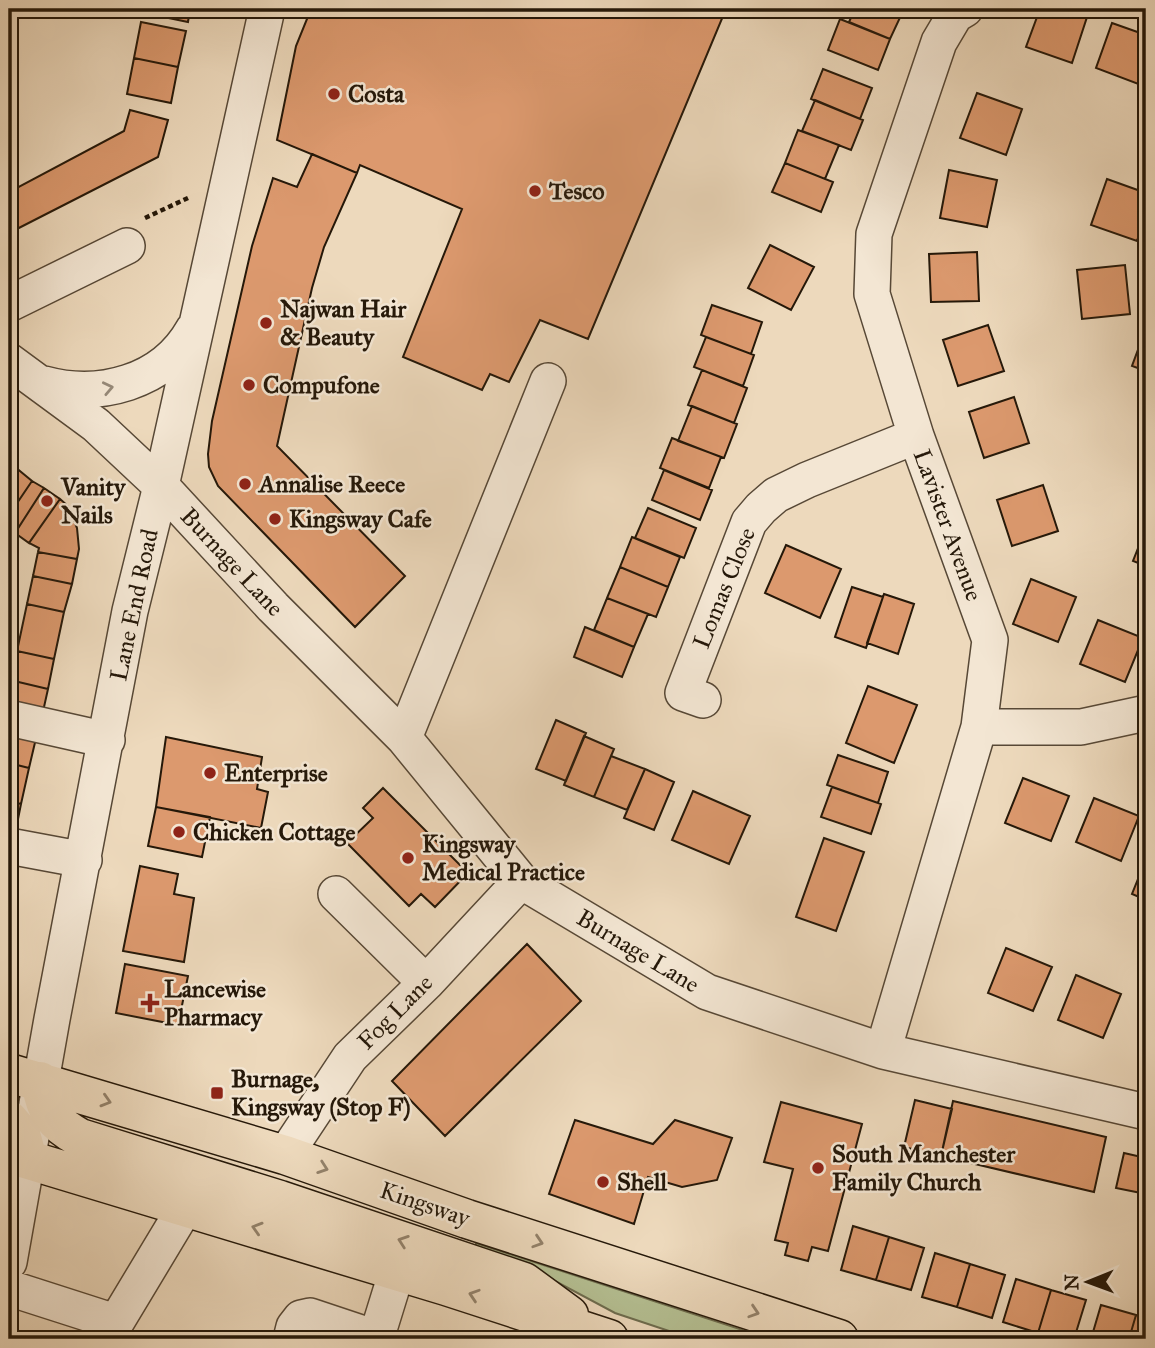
<svg xmlns="http://www.w3.org/2000/svg" width="1155" height="1348" viewBox="0 0 1155 1348" font-family="'IM FELL Great Primer',serif">
	<style>
		.green { fill: #b5c093; stroke: #6d6c4e; stroke-width: 2 }
		.building { fill: #dc996e; stroke: #251809; stroke-width: 2 }
		.lines { fill: none; stroke-linecap: round; stroke-linejoin: round }
		.minor-casing { stroke: #574836; stroke-width: 38 }
		.highway-casing { stroke: #251809; stroke-width: 41 }
		.path { stroke: #251809; stroke-width: 4.5; stroke-dasharray: 5 3.5; stroke-linecap: butt }
		.minor { stroke: #f3e6d3; stroke-width: 35 }
		.highway { stroke: #edd9bc; stroke-width: 38 }
		.oneway { stroke: #968978 }
		.oneway2 { stroke: #93826b }
		.poi-dot { fill: #8f2418; stroke: #f3e6d3; stroke-width: 2.5 }
		.labels { text-anchor: middle; stroke-width: 5; stroke-linejoin: round; paint-order: stroke }
		.poi-label { font-size: 24px; font-weight: bold; fill: #251809; stroke: #f3e6d3; text-anchor: start }
		.street-label { font-size: 24px; fill: #251809; stroke: #f3e6d3 }
	</style>
	<rect width="100%" height="100%" fill="#edd9bc"/>
	<filter id="stains"><feTurbulence type="fractalNoise" baseFrequency=".00286" numOctaves="4"/><feColorMatrix values="0 0 0 0 .2 0 0 0 0 .09 0 0 0 0 .02 0 0 0 .5 -.17"/></filter>
	<radialGradient id="worn" r=".72"><stop offset=".6" stop-color="#630" stop-opacity="0"/><stop offset="1" stop-color="#630" stop-opacity=".3"/></radialGradient>
	<path class="green" d="M476 1243 770 1339H693L615 1313 527 1266 475 1250Z"/>
	<path class="building" d="M144 9H190L188 22 144 13Z
		M311 9H726L588 339 540 320 509 382 490 374 482 390 403 357 462 209 360 165 357 173 277 140 296 46Z
		M855 9H904L890 39 849 22Z
		M1040 9H1065L1087 17 1072 63 1026 47Z
		M840 19 890 39 878 70 828 50Z
		M141 22 186 31 178 67 134 58Z
		M1112 23 1146 35V70L1141 85 1096 68Z
		M134 58 178 67 171 103 127 94Z
		M823 69 872 88 860 119 811 99Z
		M977 93 1022 109 1006 155 960 138Z
		M815 100 863 120 851 150 802 131Z
		M130 110 168 120 158 157 9 233V192L124 131Z
		M798 130 839 145 825 179 785 163Z
		M312 154 357 173 324 247 312 288 277 446 405 576 355 627 218 486 209 467 208 454 212 421 252 246 273 178 297 187Z
		M785 163 833 182 821 212 772 192Z
		M949 170 997 180 987 227 940 218Z
		M1107 179 1146 193V213L1137 241 1091 225Z
		M770 245 814 267 791 310 748 288Z
		M977 252 979 301 931 302 929 254Z
		M1125 265 1130 314 1082 319 1077 270Z
		M712 305 762 322 751 354 701 335Z
		M988 325 1004 371 958 386 943 340Z
		M1146 328V371L1132 366Z
		M706 337 754 355 743 386 694 367Z
		M702 370 747 388 734 423 688 405Z
		M1014 397 1029 443 984 458 969 412Z
		M692 406 737 424 724 458 678 441Z
		M672 438 721 457 709 488 660 468Z
		M9 462 32 481 9 515Z
		M664 470 712 490 700 520 652 500Z
		M32 481 44 488 15 533 9 529V515Z
		M1043 485 1058 531 1012 546 997 500Z
		M44 488 60 499 29 543 15 533Z
		M60 499 68 506 77 528 79 549 77 559 38 552 39 548 29 543Z
		M648 508 696 528 684 558 635 538Z
		M1146 528V566L1133 561Z
		M632 537 680 557 668 587 620 567Z
		M786 545 841 569 820 618 765 593Z
		M38 552 77 559 72 584 33 576Z
		M620 567 668 587 656 617 607 598Z
		M33 576 72 584 64 612 27 604Z
		M1031 579 1076 597 1058 642 1013 624Z
		M852 587 883 597 866 648 835 637Z
		M884 594 914 604 898 654 867 643Z
		M607 598 648 614 634 647 594 630Z
		M27 604 64 612 54 659 17 651Z
		M1098 620 1143 638 1125 682 1080 664Z
		M585 627 634 647 622 677 574 657Z
		M17 651 54 659 48 689 10 680Z
		M10 680 48 689 42 716 9 709Z
		M868 686 917 705 894 763 846 743Z
		M556 720 586 733 566 781 536 769Z
		M9 728 37 734 29 768 9 763Z
		M584 736 614 749 594 797 564 785Z
		M166 737 262 757 257 789 268 792 261 828 156 807Z
		M838 755 888 772 878 803 827 785Z
		M611 756 645 769 627 810 594 797Z
		M9 763 29 768 21 804 9 801Z
		M645 769 674 782 654 830 624 818Z
		M1023 778 1069 796 1051 841 1005 823Z
		M832 787 881 804 871 834 821 817Z
		M383 788 468 873 435 907 421 894 409 906 347 843 373 818 363 808Z
		M693 791 750 816 729 864 672 840Z
		M1094 798 1139 816 1121 861 1076 842Z
		M9 801 21 804 14 839 9 838Z
		M156 807 210 817 202 857 148 846Z
		M824 838 864 852 836 931 796 917Z
		M1146 859V900L1132 894Z
		M140 866 178 874 174 894 194 898 184 962 123 951Z
		M527 944 581 1001 445 1136 392 1081Z
		M1006 948 1052 967 1033 1011 988 993Z
		M125 964 188 976 178 1025 116 1013Z
		M1076 975 1121 994 1103 1038 1058 1020Z
		M915 1100 952 1109 941 1156 904 1147Z
		M953 1101 1106 1137 1094 1192 941 1156Z
		M781 1102 862 1124 828 1251 812 1247 808 1261 785 1255 788 1243 775 1240 793 1169 764 1162Z
		M575 1120 653 1144 675 1120 732 1138 717 1180 682 1187 648 1177 634 1224 549 1194Z
		M1124 1153 1146 1158V1194L1116 1188Z
		M853 1226 889 1237 876 1280 841 1270Z
		M889 1237 924 1248 911 1290 876 1280Z
		M935 1253 970 1264 957 1307 922 1297Z
		M970 1264 1005 1275 992 1318 957 1307Z
		M1016 1279 1051 1290 1038 1333 1003 1322Z
		M1051 1290 1086 1300 1074 1339H1060L1038 1333Z
		M1101 1305 1136 1315 1129 1339H1091Z
		M1136 1315 1146 1318V1339H1129Z"/>
	<g class="lines">
		<defs>
			<path id="minor" d="M9 304 127 246
				M9 361 96 425 161 486 273 607 404 738 521 881 707 992 883 1051 1146 1112
				M44 384C99 399 163 383 193 330
				M703 700 683 693 749 522 761 508 776 495 807 480 916 436
				M9 718 107 740
				M979 727H1081L1146 713
				M404 738 548 381
				M9 846 84 860
				M336 894 426 983
				M883 1051 979 727 990 640 916 436 872 294 874 234 939 42 955 15 965 9
				M285 1155 350 1057 426 983 521 881
				M9 1262 52 1019 130 611 161 486 267 9
				M9 1288 115 1322
				M106 1339 186 1206 193 1180
				M291 1339 294 1327 301 1318 310 1316 376 1338
				M376 1339 397 1271"/>
			<path id="highway" d="M9 1073 285 1155 467 1219 839 1339
				M40 1081C45 1112 53 1123 80 1138L280 1200 524 1282 569 1315
				M9 1120 21 1134 28 1159
				M9 1154 446 1286 609 1339"/>
		</defs>
		<use href="#minor" class="minor-casing"/>
		<use href="#highway" class="highway-casing"/>
		<path class="path" d="M145 218 188 198"/>
		<use href="#minor" class="minor"/>
		<use href="#highway" class="highway"/>
	</g>
	<defs><path id="oneway-chevron" d="M-2-3.5L2.5 0L-2 3.5" fill="none" stroke-width="1.6" stroke-linecap="round" stroke-linejoin="round" transform="scale(1.75)"/></defs>
	<use class="oneway" href="#oneway-chevron" transform="translate(108 388) rotate(-12)"/>
	<g class="oneway2">
		<use href="#oneway-chevron" transform="translate(106 1101) rotate(17)"/>
		<use href="#oneway-chevron" transform="translate(323 1168) rotate(19)"/>
		<use href="#oneway-chevron" transform="translate(257 1228) rotate(-163)"/>
		<use href="#oneway-chevron" transform="translate(403 1241) rotate(-161)"/>
		<use href="#oneway-chevron" transform="translate(538 1242) rotate(18)"/>
		<use href="#oneway-chevron" transform="translate(474 1295) rotate(-162)"/>
		<use href="#oneway-chevron" transform="translate(754 1312) rotate(18)"/>
	</g>
	<g class="poi-dot">
		<circle cx="334" cy="94" r="7"/>
		<circle cx="535" cy="191" r="7"/>
		<circle cx="266" cy="323" r="7"/>
		<circle cx="249" cy="385" r="7"/>
		<circle cx="245" cy="484" r="7"/>
		<circle cx="47" cy="501" r="7"/>
		<circle cx="275" cy="519" r="7"/>
		<circle cx="210" cy="773" r="7"/>
		<circle cx="179" cy="832" r="7"/>
		<circle cx="408" cy="858" r="7"/>
		<path d="M146.5 992.5h7v7h7v7h-7v7h-7v-7h-7v-7h7z"/>
		<rect x="210" y="1086" width="14" height="14" rx="3.5"/>
		<circle cx="818" cy="1168" r="7"/>
		<circle cx="603" cy="1182" r="7"/>
	</g>
	<g class="labels">
		<g class="poi-label">
			<text x="348" y="102">Costa</text>
			<text x="549" y="199">Tesco</text>
			<text x="280" y="317">Najwan Hair<tspan x="280" dy="28">&amp; Beauty</tspan></text>
			<text x="263" y="393">Compufone</text>
			<text x="259" y="492">Annalise Reece</text>
			<text x="61" y="495">Vanity<tspan x="61" dy="28">Nails</tspan></text>
			<text x="289" y="527">Kingsway Cafe</text>
			<text x="224" y="781">Enterprise</text>
			<text x="193" y="840">Chicken Cottage</text>
			<text x="422" y="852">Kingsway<tspan x="422" dy="28">Medical Practice</tspan></text>
			<text x="164" y="997">Lancewise<tspan x="164" dy="28">Pharmacy</tspan></text>
			<text x="231" y="1087">Burnage,<tspan x="231" dy="28">Kingsway (Stop F)</tspan></text>
			<text x="832" y="1162">South Manchester<tspan x="832" dy="28">Family Church</tspan></text>
			<text x="617" y="1190">Shell</text>
		</g>
		<g class="street-label">
			<text transform="translate(948 525) rotate(70)" y="8">Lavister Avenue</text>
			<text transform="translate(232 562) rotate(47)" y="8">Burnage Lane</text>
			<text transform="translate(724 588) rotate(-68)" y="8">Lomas Close</text>
			<text transform="translate(134 605) rotate(-78)" y="8">Lane End Road</text>
			<text transform="translate(638 951) rotate(31)" y="8">Burnage Lane</text>
			<text transform="translate(395 1012) rotate(-45)" y="8">Fog Lane</text>
			<text transform="translate(425 1204) rotate(19)" y="8">Kingsway</text>
		</g>
	</g>
	<rect width="1155" height="1348" fill="none" stroke="#edd9bc" stroke-width="35"/>
	<rect x="10" y="10" width="1134" height="1327" fill="none" stroke="#251809" stroke-width="3.5"/>
	<rect x="18" y="18" width="1120" height="1313" fill="none" stroke="#251809" stroke-width="2"/>
	<g transform="translate(1088 1282) rotate(269)" stroke="#f3e6d3" stroke-width="5" paint-order="stroke">
	<path d="M0-5L12 26L0 18L-12 26Z" fill="#251809"/>
	<text y="-10" font-size="19" font-weight="bold" text-anchor="middle" fill="#251809">N</text>
	</g>
	<rect width="100%" height="100%" filter="url(#stains)"/>
	<rect width="100%" height="100%" fill="url(#worn)"/>
</svg>
